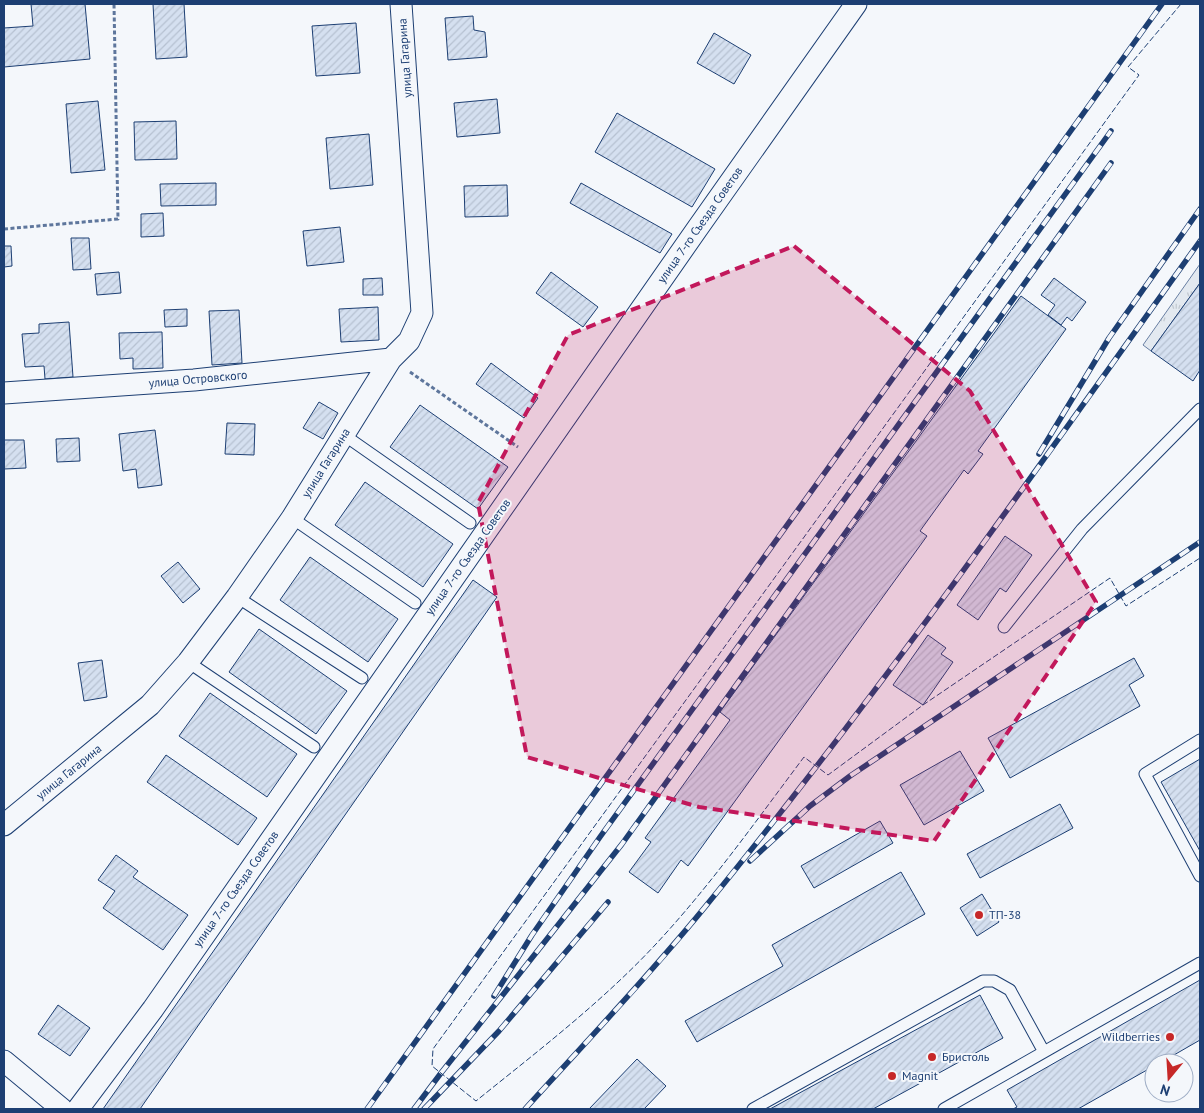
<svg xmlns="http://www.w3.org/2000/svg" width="1204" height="1113" viewBox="0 0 1204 1113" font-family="'PT Sans',sans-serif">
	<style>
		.grass { fill: url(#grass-tufts); stroke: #687fa3 }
		.building { fill: url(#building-hatch); stroke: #1d3f73 }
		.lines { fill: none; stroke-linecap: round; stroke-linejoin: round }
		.lane-casing { stroke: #1d3f73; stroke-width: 13 }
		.street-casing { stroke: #1d3f73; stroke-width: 23 }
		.path { stroke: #5e769c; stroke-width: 3; stroke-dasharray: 4 2.5; stroke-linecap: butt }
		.lane { stroke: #f4f7fb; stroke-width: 11 }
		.street { stroke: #f4f7fb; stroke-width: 21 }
		.rail-casing { stroke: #1d3f73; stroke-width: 5.5 }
		.rail { stroke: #f4f7fb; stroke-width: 4; stroke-dasharray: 11; stroke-linecap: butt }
		.fence { stroke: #1d3f73; stroke-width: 1; stroke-dasharray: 6 2.5; stroke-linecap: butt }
		.marked { fill: #c2185b; fill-opacity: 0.2; stroke: #c2185b; stroke-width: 4; stroke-dasharray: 10 6; stroke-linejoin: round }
		.poi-dot { fill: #c62828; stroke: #f4f7fb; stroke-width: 2 }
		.labels { text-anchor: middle; stroke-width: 4; stroke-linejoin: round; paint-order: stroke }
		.street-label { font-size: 12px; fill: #1d3f73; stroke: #f4f7fb }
		.poi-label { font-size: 12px; fill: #1d3f73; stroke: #f4f7fb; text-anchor: start }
	</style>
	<defs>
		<pattern id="grass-tufts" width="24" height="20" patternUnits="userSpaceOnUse" patternTransform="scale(1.25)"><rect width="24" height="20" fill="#e3e9f0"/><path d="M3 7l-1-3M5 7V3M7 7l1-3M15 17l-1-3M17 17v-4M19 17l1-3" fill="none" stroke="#c2c9d1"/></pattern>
		<pattern id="building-hatch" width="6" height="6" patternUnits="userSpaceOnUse" patternTransform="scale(1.25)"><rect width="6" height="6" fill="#d5e0f0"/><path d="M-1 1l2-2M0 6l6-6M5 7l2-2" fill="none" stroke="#b6c1d1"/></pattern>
	</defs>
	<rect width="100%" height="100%" fill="#f4f7fb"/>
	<path class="grass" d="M1200 264V283L1151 351 1143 345Z"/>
	<path class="building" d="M31 4H85L90 59 4 67V28L33 26Z
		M153 4H184L187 57 156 59Z
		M473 16 474 30 485 32 487 57 448 60 445 18Z
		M356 23 360 73 316 76 312 26Z
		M714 33 751 55 734 84 697 63Z
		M497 99 500 133 457 137 454 103Z
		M98 101 105 170 71 173 66 104Z
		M617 113 715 169 692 207 595 152Z
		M176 121 177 159 135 160 134 122Z
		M369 134 373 185 330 189 326 138Z
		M216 183V205L161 206 160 184Z
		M581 183 672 234 660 253 570 203Z
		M507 185 508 216 465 217 464 186Z
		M163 213 164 236 141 237V214Z
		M340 227 344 262 307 266 303 231Z
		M71 238H89L91 269 73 270Z
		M4 246H11L12 266 4 267Z
		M119 272 121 293 97 295 95 274Z
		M551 272 598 307 583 327 536 293Z
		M382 278 383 295H363V279Z
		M1054 278 1086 302 1072 321 1067 317 1061 325 1048 315 1055 305 1041 295Z
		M1200 283V370L1193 381 1151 351Z
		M1021 296 1066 329 978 451 983 454 968 474 964 470 920 531 927 536 688 866 681 860 658 893 629 872 651 842 645 838 730 720 720 712Z
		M378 307 379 340 341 342 339 309Z
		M187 309V326L165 327 164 310Z
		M239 310 242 363 212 365 209 311Z
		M69 322 73 377 45 379 44 366 25 367 22 334 39 333V324Z
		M162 332 163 368 133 369V358L120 359 119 333Z
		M491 363 538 398 524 418 476 384Z
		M319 402 338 413 323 439 303 428Z
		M420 405 508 467 478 509 390 447Z
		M227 423 255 424 254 455 225 454Z
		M155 430 162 485 138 488 136 469 123 471 119 434Z
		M79 438 80 461 57 462 56 439Z
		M4 440H24L26 468 4 469Z
		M365 482 453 544 423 587 335 525Z
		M1005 536 1032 555 1006 592 1000 588 978 620 957 605Z
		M310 557 398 619 368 662 280 600Z
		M178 562 200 589 183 603 161 576Z
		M473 580 497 597 140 1109H103Z
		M259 629 347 691 316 734 229 672Z
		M928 635 946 648 941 654 953 662 923 705 893 685Z
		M1134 658 1144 676 1129 685 1140 706 1010 778 988 738Z
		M102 660 107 697 84 701 78 663Z
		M210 693 297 754 267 797 179 736Z
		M960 751 984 791 924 825 900 785Z
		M166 755 257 818 238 845 147 782Z
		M1200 759V851L1161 782Z
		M1060 804 1073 828 980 878 967 854Z
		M880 821 893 843 814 888 801 866Z
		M116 855 138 871 133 877 188 915 163 950 103 908 115 891 98 880Z
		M901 872 925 914 697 1042 685 1021 783 966 772 945Z
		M982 894 999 922 977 936 960 908Z
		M1200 980V1040L1160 1063H1154V1066L1078 1109H1013L1017 1107 1007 1090Z
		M980 995 1003 1038 873 1109H770Z
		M58 1005 90 1028 70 1056 38 1034Z
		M637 1059 666 1086 644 1109H589Z"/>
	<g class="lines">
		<defs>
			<path id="lane" d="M344 435 470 523
				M292 518 415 603
				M237 597 362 678
				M1004 627 1082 529 1200 409
				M188 662 314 747
				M1200 740 1145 774 1200 876
				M753 1109 983 981H994L1010 990 1044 1052
				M944 1109 1200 963"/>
			<path id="street" d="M4 393 194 380 391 359
				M4 825 150 705 188 662 237 597 292 518 391 359 409 341 422 313 401 4
				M4 1061 62 1109
				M78 1109 153 1009 697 229 856 4"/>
		</defs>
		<use href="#lane" class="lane-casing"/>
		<use href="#street" class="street-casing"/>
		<path class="path" d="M4 229 118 219 114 4
			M410 372 518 447"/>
		<use href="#lane" class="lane"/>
		<use href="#street" class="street"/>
		<defs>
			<path id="rail" d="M1039 454 1109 338 1200 209
				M750 861 810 806 850 776 1200 542
				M494 996 532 935 600 837 1111 131
				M367 1109 1162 4
				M414 1109 441 1073 622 844 1111 163
				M424 1109 499 1031 608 902
				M525 1109C585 1043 648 977 705 907 880 693 1039 466 1200 241"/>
		</defs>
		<use href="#rail" class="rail-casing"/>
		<use href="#rail" class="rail"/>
		<path class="fence" d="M1181 4 1128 67 1139 75 433 1049 432 1066 476 1101C538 1051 602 1002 656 944 710 886 756 821 804 757L828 775 923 705 1110 578 1126 606 1200 558"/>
	</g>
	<path class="marked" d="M794 246 970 391 1096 602 934 841 699 807 527 757 478 503 568 335Z"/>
	<g class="poi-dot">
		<circle cx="979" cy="915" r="5"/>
		<circle cx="1170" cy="1037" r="5"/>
		<circle cx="932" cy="1057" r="5"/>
		<circle cx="892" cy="1076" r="5"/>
	</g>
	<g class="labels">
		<g class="street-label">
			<text transform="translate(405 58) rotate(-94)" y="4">улица Гагарина</text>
			<text transform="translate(700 225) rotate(-55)" y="4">улица 7-го Съезда Советов</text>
			<text transform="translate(198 379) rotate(-5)" y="4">улица Островского</text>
			<text transform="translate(326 463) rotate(-58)" y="4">улица Гагарина</text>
			<text transform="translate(468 557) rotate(-55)" y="4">улица 7-го Съезда Советов</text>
			<text transform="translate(69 772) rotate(-39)" y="4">улица Гагарина</text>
			<text transform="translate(236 889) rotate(-55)" y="4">улица 7-го Съезда Советов</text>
		</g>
		<g class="poi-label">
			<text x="989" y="919">ТП-38</text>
			<text x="1160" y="1041" text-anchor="end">Wildberries</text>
			<text x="942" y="1061">Бристоль</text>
			<text x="902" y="1080">Magnit</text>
		</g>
	</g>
	<rect width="1204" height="1113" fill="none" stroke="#1d3f73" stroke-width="10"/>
	<g transform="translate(1169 1078) rotate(198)"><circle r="24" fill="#f4f7fb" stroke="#9eadc5"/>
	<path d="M0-4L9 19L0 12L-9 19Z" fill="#c62828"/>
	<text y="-8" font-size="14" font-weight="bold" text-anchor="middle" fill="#1d3f73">N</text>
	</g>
</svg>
